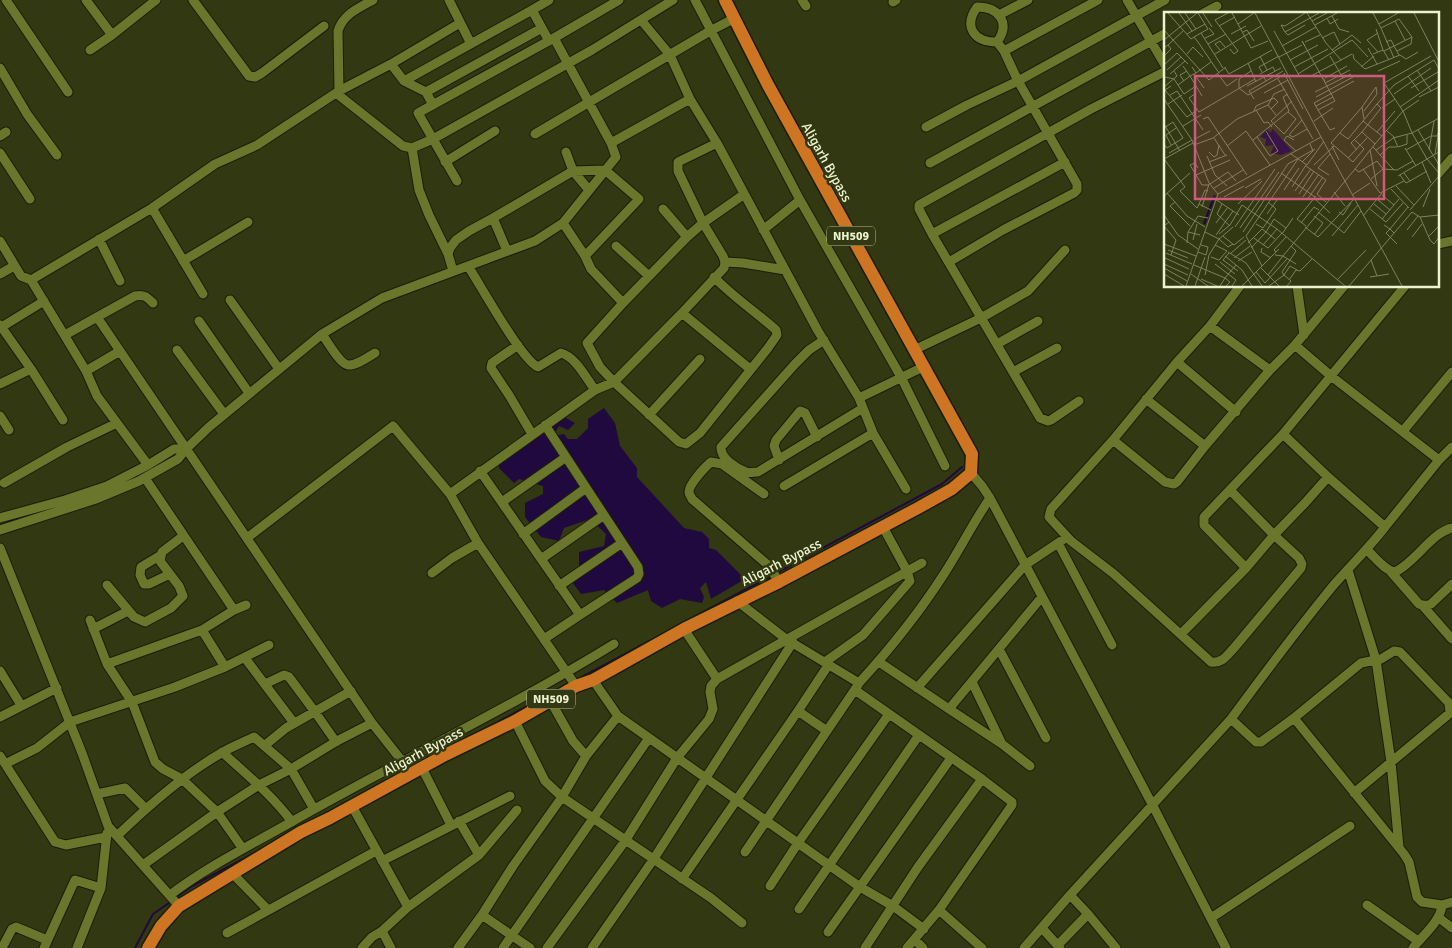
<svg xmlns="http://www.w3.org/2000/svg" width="1452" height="948" viewBox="0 0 1452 948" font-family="Signika,sans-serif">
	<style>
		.water { fill: #20093f }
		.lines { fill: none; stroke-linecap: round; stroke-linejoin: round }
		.stream { stroke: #20093f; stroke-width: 2 }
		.minor-casing { stroke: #1a1e07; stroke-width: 11 }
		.highway-casing { stroke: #1a1e07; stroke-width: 15 }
		.minor { stroke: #6a762b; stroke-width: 9 }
		.highway { stroke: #cd7523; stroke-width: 12 }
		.labels { text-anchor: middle; stroke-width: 5; stroke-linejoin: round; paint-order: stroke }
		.shield { fill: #323811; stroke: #b4bc96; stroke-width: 1 }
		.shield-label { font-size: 12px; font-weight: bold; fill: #ecf4cf }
		.street-label { font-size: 14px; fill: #ecf4cf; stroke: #323811 }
		.inset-river { fill: none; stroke: #20093f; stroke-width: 2.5 }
		.inset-road { fill: none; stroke: #7c835d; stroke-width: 1 }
		.view { fill: #cf5a7e; fill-opacity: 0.15; stroke: #cf5a7e; stroke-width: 2.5 }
		.inset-edge { fill: none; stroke: #ecf4cf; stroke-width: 2.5 }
	</style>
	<rect width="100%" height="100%" fill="#323811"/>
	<path class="water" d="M604 408 615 423 620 446 637 468V477L684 528 702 532 709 539V548L716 550 745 579 711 599 706 582 700 588 704 597 702 603 680 599 662 608 651 601 648 590 617 603 604 590 581 594 570 579 579 566V552L604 546 606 534 590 519 564 528 559 541 541 537 525 517V503L543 494V486L519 479 514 483 499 468V459L523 434 541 425 555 412 575 423 568 430 559 426 553 436 564 434 568 439H577L588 428V419Z"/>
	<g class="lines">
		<path class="stream" d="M778 572 942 484 962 467
			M694 617 771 576
			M582 677 657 637
			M498 722 531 704
			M175 898 192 886 258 851
			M135 948 153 914 172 901"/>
		<defs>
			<path id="minor" d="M6 0 68 92
				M86 0 112 35 156 0
				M193 0 249 76 255 77 262 73 324 26
				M449 0 471 44
				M549 0 532 10 549 41
				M695 0 800 200 901 377 945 466
				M802 0 806 6
				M1127 0 1166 67
				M893 2 896 0
				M977 7C999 7 1011 23 997 42 974 42 963 27 977 7Z
				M1202 14 1217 6
				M999 15 1028 0
				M641 20 670 55 690 99 717 143 818 331 859 398 873 433 906 489
				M554 38 611 143
				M90 50 112 35
				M1004 51 1098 0
				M391 64 404 81 426 92 433 105
				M0 68 27 114 57 155
				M404 81 532 10
				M339 91 338 31C343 14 359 8 373 0
				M426 92 542 28
				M336 93 403 146 412 148 433 139 592 50 673 0
				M926 127 967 105 1018 81 1165 0
				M535 134 710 31 735 18
				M0 136 6 132
				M412 148 419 190 429 215 448 254
				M566 152 573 171 589 190
				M0 153 30 199
				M445 162 495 131
				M930 163 1166 33
				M1438 174 1452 158
				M457 181 418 113 554 38 619 0
				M152 208 203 294
				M663 209 687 237
				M493 218 507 251
				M763 230 800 200
				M932 234 1065 162
				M99 239 120 281
				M0 241 21 276 31 280 152 208 215 164 257 145 339 91 391 64 460 23
				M1438 244 1452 241
				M616 246 649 276
				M183 261 248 222
				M725 262 743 263 785 270
				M949 262 1003 230 1074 193 1077 190V184L1018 81 1004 51 997 42
				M468 266C481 286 521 359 538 367L561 353C576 357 586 378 595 390
				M453 271 448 254 450 248 456 240 469 231 493 218 573 171 605 170 639 199 585 256
				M0 274 14 266
				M714 277C733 297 756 312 776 330L777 335 768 348 700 433 686 444 679 442 614 382 600 367 587 343 623 303 687 237 703 223 743 195
				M31 280 86 371 120 351
				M1297 286 1304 335
				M230 300 279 369
				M623 303 591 269 585 256 563 223 616 157 611 143 690 99
				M682 313 750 369
				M97 317 135 296C144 294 147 297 153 303
				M199 321 249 393
				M0 325 31 369 63 420
				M1210 326 1270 370
				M0 328 44 301
				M322 334C327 341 340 364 348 365 356 366 368 357 375 353
				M65 335 97 317 372 723 402 761
				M824 340 809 350 795 364 721 447C720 458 736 468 746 472 749 473 754 472 758 472L863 408
				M997 344 1038 321
				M518 345 492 363 491 368 509 395 532 434
				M1295 345 1331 376 1439 460
				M177 350 224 414
				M914 350 981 318 1028 291 1065 250
				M1177 362 1236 412
				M86 371 97 396 148 465
				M1013 372 1057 348
				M0 384 31 369
				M859 398 923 367
				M1146 399 1205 446
				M1079 401 1051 420 1048 421 1040 418 932 234 919 209V205L1091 109 1166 71
				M649 415 700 359
				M0 416 9 430
				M1403 431 1452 372
				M1283 434 1405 286
				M1113 440 1165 482 1174 484 1177 482 1205 446 1270 370 1295 345 1344 286
				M779 460 774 446 776 440 800 411 805 413 817 437
				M480 471 580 615 637 578 639 574 638 567 545 425
				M971 473 982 486 990 498 1152 804 1226 948
				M145 478 234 610
				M4 483 67 447 117 423
				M784 486 873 433
				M1230 490 1274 535 1299 558 1302 564 1301 568 1234 648C1227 655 1222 664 1211 662L1114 574 1071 541 1049 517 1051 509 1113 440 1177 362 1210 326 1240 286
				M450 494 595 390 614 382 682 313 724 268 725 262 723 256 703 223 678 171V162L717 143
				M764 494 722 464 711 462C705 467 689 484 689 492 689 495 691 496 692 499L769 566 779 582
				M502 502 566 457
				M0 518 65 500 107 486 148 465 174 449H186
				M1385 527 1439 460 1452 447
				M0 530 96 499 139 481 178 459 186 449 209 427 322 334 382 298 535 241 563 223
				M523 534 586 488
				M247 538 393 426 450 494 478 543 576 686
				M1058 543 1112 645
				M0 548 82 753 108 826 179 906
				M1367 550C1375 557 1385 571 1395 572 1416 562 1431 533 1452 528
				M161 555 141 567 140 575 144 584H149L170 574
				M541 559 604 515
				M1348 570 1376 660 1391 762 1399 847
				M1391 572 1419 604C1424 606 1427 606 1431 604L1452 584
				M432 573 452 558 478 543
				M107 585 134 617 145 622 171 608 183 596 179 586 160 561 162 552 183 536
				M559 586 622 543
				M737 601 786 639 859 683C890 649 919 613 944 574 960 549 973 523 990 498
				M1423 606 1452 639
				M90 620 107 664 132 702 155 762 163 769 182 779 217 812 243 849
				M93 629 128 611
				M684 629 717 679
				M202 630 225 667
				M1181 634 1246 568 1274 535 1305 503 1328 477
				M544 639 580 615
				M999 649 1046 738
				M245 658 294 723
				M825 662 863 635 910 581 907 571 883 527
				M879 662 949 709
				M107 664 202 630 234 610 246 605
				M0 671 21 705
				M593 680 618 716 860 887 893 906 924 929
				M972 682 1001 742
				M265 684 284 675 289 677 315 712 336 742
				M917 688 1025 565 1067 537
				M855 690 982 779 1012 802V805L939 910 982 948
				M550 700 573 741 586 756
				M0 717 57 688
				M1294 718 1404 854 1409 862 1417 897 1422 902 1442 905 1452 902
				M1231 719C1264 674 1297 630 1332 587 1349 567 1369 548 1385 527L1328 477 1283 434 1204 517V525L1246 568
				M515 721 545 781 562 797 711 898 742 923
				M827 731 798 711 829 664
				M264 746 286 728 351 691
				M222 752C246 774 272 795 292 822
				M0 756 55 842 66 845 106 837
				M5 764 37 748 70 722 175 687 225 667 269 645
				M1030 766 1002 744 949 709 1041 598
				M422 768 451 825
				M97 794 125 788 146 809
				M352 806 408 907
				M459 821 479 855
				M117 836C149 805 184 774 223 752 233 746 244 742 254 737L291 769 314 809
				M745 852 858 685
				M382 861 510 796
				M143 865 217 812 259 785 291 769 337 741 372 723
				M233 874 268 910
				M682 879 798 711
				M770 886 798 843 889 714
				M170 895C208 866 251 845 293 821 399 761 510 708 614 644
				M1070 895 1088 914 1116 948
				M1367 905 1418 941
				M799 909 919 735
				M482 915 530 948
				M1438 917 1452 928
				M1211 918 1350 826
				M1042 928 1060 948
				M382 931 391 948
				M828 932 951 758
				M227 933 376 851
				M915 940 923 948
				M1058 945 1088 914
				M2 948 12 929 16 927 47 940
				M44 948 75 880 101 888
				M77 948 101 888 107 833
				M362 948 372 937 382 931 408 907 479 855 517 810
				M458 948 482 915 513 866 562 797 586 756 618 716
				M503 948 649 738
				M547 948 625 841 677 758 709 719 713 709 710 692 711 686 717 679 922 563
				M592 948 653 860 793 642
				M865 948 918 867 982 779
				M907 948 939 910
				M1024 948 1070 895 1231 719 1256 742H1261L1294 718 1361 663 1381 659 1394 651 1400 652 1449 703 1450 713 1354 793
				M1413 948C1422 936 1441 921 1442 905"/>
			<path id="highway" d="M148 948 161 926 179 906 301 832 330 818 445 755 515 721 576 686 593 680 684 629 779 582 918 508 952 489 971 473 972 454 768 85 725 0"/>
		</defs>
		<use href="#minor" class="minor-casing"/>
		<use href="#highway" class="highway-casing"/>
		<use href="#minor" class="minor"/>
		<use href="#highway" class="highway"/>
	</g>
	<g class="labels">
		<g class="shield">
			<rect x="827" y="226.5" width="48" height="19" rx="4"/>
			<rect x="527" y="689.5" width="48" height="19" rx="4"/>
		</g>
		<g class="shield-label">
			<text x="851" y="240">NH509</text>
			<text x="551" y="703">NH509</text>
		</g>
		<g class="street-label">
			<text transform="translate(827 162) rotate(61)" y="5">Aligarh Bypass</text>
			<text transform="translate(781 562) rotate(-27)" y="5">Aligarh Bypass</text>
			<text transform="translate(423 751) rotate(-28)" y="5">Aligarh Bypass</text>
		</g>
	</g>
	<g transform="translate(1164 12)">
		<rect width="275" height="275" fill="#323811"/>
		<path d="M103 117 106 121 109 117 128 139 117 143 107 141 110 133 101 134 102 127 96 125Z" fill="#20093f"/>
		<path class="inset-river" d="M40 212 51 183"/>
		<path class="inset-road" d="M4 1 27 27 30 25 34 30 55 61M15 1 28 19M21 1 32 17M39 1 48 15M64 1 51 8 74 39 70 42 66 37M68 1 87 36 104 29M141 1 121 14 117 13 121 20 155 1M143 1 162 31 177 48 188 42M209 1 217 16 235 7 248 25M250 1 275 50M168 4 175 17 185 20M163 6 166 12 174 7M148 9 163 1M231 9 241 28M74 12 90 1M215 12 234 1M151 13 173 1M55 14 71 5M217 16 230 46M212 17 219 38M0 18 45 68 62 55M110 19 136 65M79 20 83 18 90 29M121 20 124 23 141 13M37 21 59 56M214 21 203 28 214 40M23 22 41 12M67 22 82 14M30 25 44 17 34 1M41 26 50 22 45 16M158 26 170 20 176 32M0 28 33 1M141 30 156 23M44 32 62 22M4 33 20 18M118 34 152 15M141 34 138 29 158 65M0 36 4 33 7 37 0 44M204 36 213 52M56 38 51 32 56 29 61 35M168 38 188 23 197 31M220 39 230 34 227 28 222 30M233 39 247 32 248 25 230 34 235 43M23 42 29 35 39 45M51 42 97 14M189 42 190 47 201 57 236 43 242 47 254 40M209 42 219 38 225 48M96 44 103 58M166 44 179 66M115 45 138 33M126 48 154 33M84 51 92 70M0 53 13 41 24 52M28 55 32 61 26 64 38 84M130 55 164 37M197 55 210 44M61 56 65 62 108 38M3 58 17 45M253 58 267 79M214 59 236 49M98 60 95 55 115 44M32 61 47 50M120 61 139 97M6 62 21 49M30 62 40 76M54 62 63 74 73 67M96 62 109 55 111 59M134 62 188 28 204 45M147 64 177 48M244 64 255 79M1 65 10 67 20 82 32 74M161 66 183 54M114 67 149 127M20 69 16 63 23 59M102 69 100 65 117 56M161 71 186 58M14 73 26 64 19 54M7 74 1 78 23 105 33 98M83 74 100 65M0 75 13 64 10 59M75 76 84 83 121 62M75 76V67L87 59M247 76 274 60M151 80 187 62M32 81 25 86 35 100 91 67M100 81 124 68M230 82 267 56M6 83 13 79 39 118M152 85 189 65M255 85 275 75M0 87 28 128 45 171 54 182M90 87 85 79 119 59M4 92 18 83M213 92 230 73 270 48 275 57M152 94 169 85M198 95 212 75 213 82 200 99M236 95 275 68M218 96 231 87M92 98 100 111 104 110 108 115M154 98 171 89 158 65 161 69M90 99 92 94 110 86 114 90 107 97M124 100 132 107 120 122 107 109 128 89M112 103 104 93 110 82 121 77M275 106 248 121 263 147 275 161M39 107 44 105 83 163M138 108 125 123 129 125 143 117M150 109 169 96M199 109 218 124M0 112 16 139M19 114 37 103M0 116 9 110 19 126 3 136 0 132M171 116 166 118 150 91 190 69M254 118 275 153M213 120 231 99M176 121 184 127 213 92 217 96 198 120M93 125 106 144 114 139 102 119M157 125 238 274M50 126 61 143M229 126 248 121 239 99 220 71 267 44M230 126 234 135 243 132V123M31 127 46 119M89 128 125 99 119 85 124 82M130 128 123 124 120 128 132 139M191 128 200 137 189 150 167 131 198 95 200 107M211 132 239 99 255 88M7 133 2 123 12 116M30 133 49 126 73 107 104 93M63 134 82 119 106 153M168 134 175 148M209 135 212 138 228 127 230 125 223 119M241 136 252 154M206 138 213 174M212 138 216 143 225 135H233M242 138 267 124H273L275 119M265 138 270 109M45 140 50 145 53 143 55 133M5 141 28 128M127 142 143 153 160 129M271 142 274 124M216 143 230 158M43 144 51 163 63 174M184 146 203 126M0 147 21 175 16 179 33 196 35 192M0 147 29 131M45 150 63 143M138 150 149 139 146 132M258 150 267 171M150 153 170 134M142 154 162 168 153 182 162 190M34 156 31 151 26 153 38 173H45M191 157 211 132 198 120 187 131 193 138M199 157 216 181 240 169M219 157 233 158 249 149M117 161 151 185M32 163 66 148M165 163 154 156 166 142M236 163 242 171 246 169 240 161M234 164 275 140M246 169 263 159M46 172 64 160 72 169M232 174 250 193M128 175 142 153M50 176 79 158M81 176 97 167M227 177 245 196M120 178 135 156M44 179 41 178 35 192 47 198M131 179 147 157M170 180 181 194M3 181 23 204 41 215M135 182 150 159M188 183 206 171M218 183 230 193M0 184 26 161M60 185 80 174M139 185 155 162M150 186 166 201M51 187 75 203M143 188 159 165M214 188 226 198M11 190 6 194 26 214M58 192 53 202 66 214M74 192 98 169M210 192 222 202M38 195 45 172M259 195 266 177M206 197 222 210 239 191M246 198 275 164M154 200 180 221 197 199M175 200 179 203 187 191M103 202 113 188M0 203 14 223 34 237M150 204 159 211 150 223M199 204 218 181M256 205 266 228 270 232 275 225M218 207 235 187M5 210 0 214 12 228 7 243M52 211 64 195M137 211 150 195 155 198M92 212 99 216 112 197 104 190M220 213 226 217 222 221 233 232M142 214 133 207 152 184M71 215 111 157M141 215 154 225 190 187M76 216 115 160M243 218 254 204M24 220 34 204 44 206M41 220 55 227 45 243 41 263M79 220 124 152 151 137M230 221 226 217 244 195M55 222 66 213 78 193 113 217 181 274M118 222 129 206M52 223 69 199M59 224 70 233 80 225M168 224 194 193M248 225 258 212M264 225 275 214M90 226 104 236 118 221M29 228 33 212M23 231 24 220 36 223M84 231 98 217 102 220 110 207 122 216M0 232 32 244M69 232 64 235 55 227 69 215M99 233 113 217M87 236 102 220 111 227M98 236 97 240 107 246M115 237 112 240 110 238 122 225M4 238 24 246M34 240 42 243 44 235 37 233M64 240 82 251 98 274M2 241 28 252M65 241 59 248 74 259M66 242 82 228M111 243 119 244 191 157 195 160 213 149 219 157 207 167M61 244 78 258 88 274M47 245 55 248 63 239 51 233M1 246 25 257M70 246 86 234M207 248 213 264M74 249 88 240M56 250 71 262M0 252 24 263M51 252 72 268 68 274M30 253 61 266 56 274M98 254 82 224 134 147M0 256 23 269M97 256 115 274M92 260 101 271 123 247M0 262 20 274M27 262 44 274M104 263 119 244 132 252M120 263 118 260 132 239 127 234M120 263 126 254 133 258M206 265 225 262M37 267 53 274M125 268 132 258 136 259 148 247M173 268 202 238M22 274 54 182 157 125 91 1M31 274 41 245M62 274 66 270 61 266 72 253M78 274 112 240M105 274 120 263 127 269 123 274M185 274 248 200 256 205 275 203"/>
		<path class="view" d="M31 64H220V187H31Z"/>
		<rect width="275" height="275" class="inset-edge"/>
	</g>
</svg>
